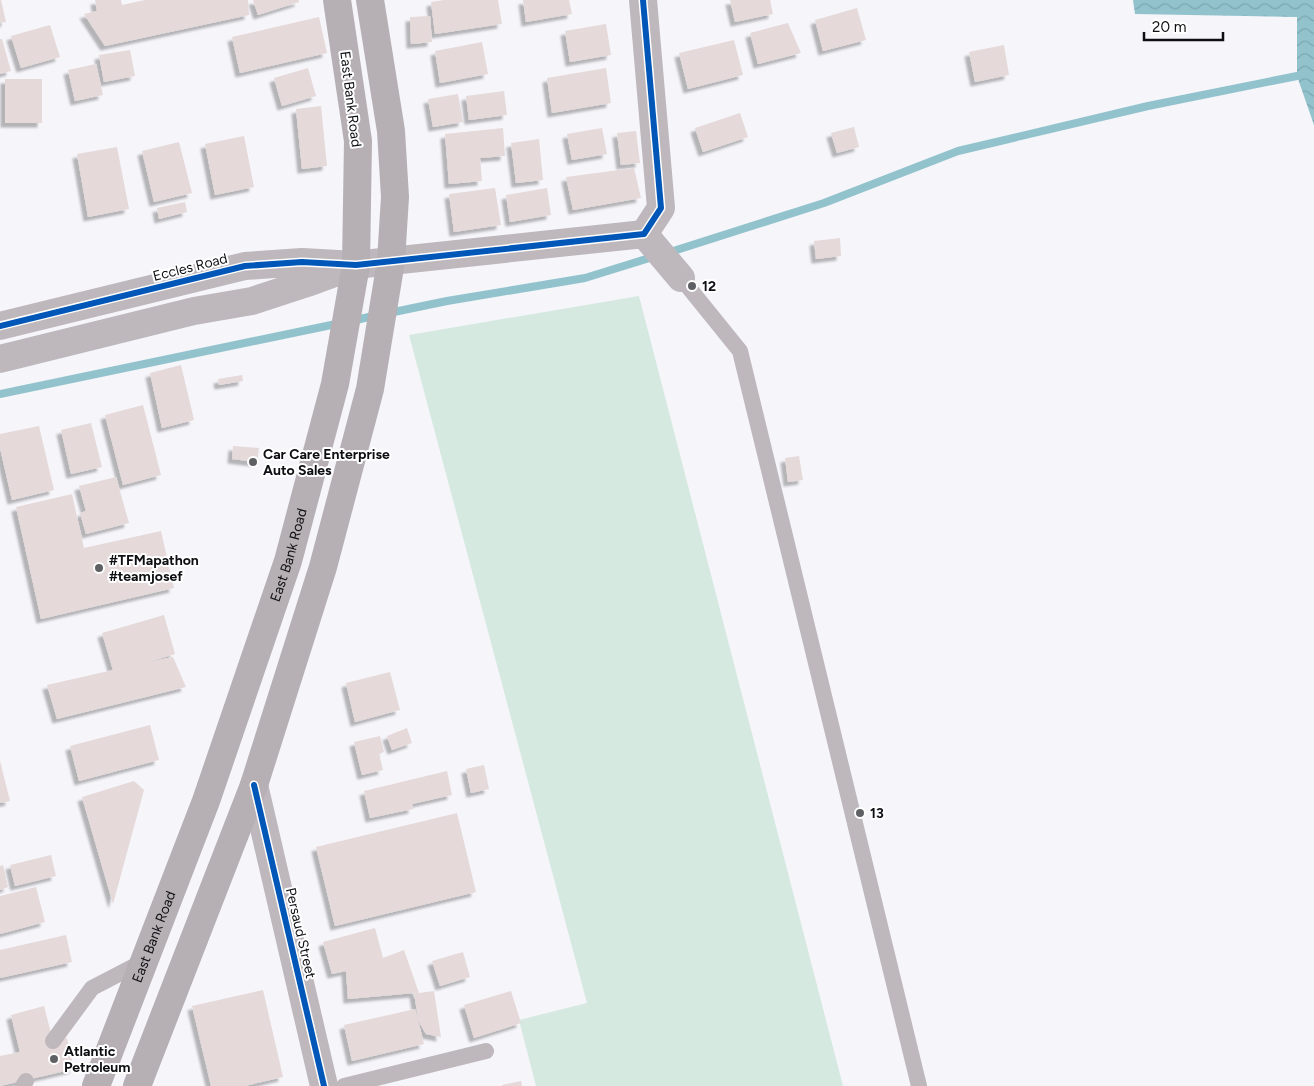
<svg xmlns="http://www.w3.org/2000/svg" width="1314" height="1086" viewBox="0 0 1314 1086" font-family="Figtree,sans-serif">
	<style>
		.park { fill: #d5e9e0 }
		.water { fill: url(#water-waves) }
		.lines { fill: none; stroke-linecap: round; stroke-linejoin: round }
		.stream { stroke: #92c3cd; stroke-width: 8 }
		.building { fill: #e5d9d9; filter: url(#shadow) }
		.service { stroke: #beb7bb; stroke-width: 16 }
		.minor { stroke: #beb7bb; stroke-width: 28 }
		.tertiary { stroke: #beb7bb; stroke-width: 28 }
		.primary { stroke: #b6afb3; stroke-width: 28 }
		.cycleway-casing { stroke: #fff; stroke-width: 9 }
		.cycleway { stroke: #0057b8; stroke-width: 6 }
		.poi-dot { fill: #5f6063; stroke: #fff; stroke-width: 2 }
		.labels { text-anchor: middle; stroke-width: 4; stroke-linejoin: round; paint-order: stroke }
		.street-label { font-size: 14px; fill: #0e0f12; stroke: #fff }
		.poi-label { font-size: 14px; font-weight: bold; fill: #0e0f12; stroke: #fff; text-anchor: start }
	</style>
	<defs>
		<pattern id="water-waves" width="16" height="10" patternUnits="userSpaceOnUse" patternTransform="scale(1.25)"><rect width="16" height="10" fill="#92c3cd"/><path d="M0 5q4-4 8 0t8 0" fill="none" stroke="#7da6af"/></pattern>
		<filter id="shadow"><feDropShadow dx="-4.5" dy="4.5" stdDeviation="1" flood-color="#0004"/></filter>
	</defs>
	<rect width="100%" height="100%" fill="#f5f5fa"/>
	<path class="park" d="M639 296 843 1086H536L519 1020 587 1003 409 335Z"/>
	<path class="water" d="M1133 0H1314V125L1297 76V17L1135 14Z"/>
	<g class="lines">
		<path class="stream" d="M667 253 824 203 958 151 1148 106 1297 76
			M389 313 447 301 585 278 656 256
			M352 321 377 315
			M0 394 341 323"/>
	</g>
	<path class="building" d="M0 0H1L6 22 0 23Z
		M95 0H121L122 5 145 0H248L249 15 105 46 84 14 97 11Z
		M253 0H299V2L258 15Z
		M444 0H498L502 24 435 34 431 2Z
		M523 0H569L572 14 526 22Z
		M730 0H770L773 14 735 22Z
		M857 8 866 40 823 51 815 20Z
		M430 16 432 42 411 44 410 17Z
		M319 17 327 53 240 73 232 37Z
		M788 23 801 53 758 64 750 33Z
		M606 24 611 55 570 62 565 31Z
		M50 25 60 57 21 68 11 36Z
		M0 39H2L11 71 0 74Z
		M734 40 743 75 688 89 679 53Z
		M482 42 488 74 440 83 435 51Z
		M1004 45 1009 75 975 82 969 52Z
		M130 50 135 76 104 82 99 55Z
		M96 64 103 95 75 101 68 70Z
		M308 68 316 96 282 106 274 78Z
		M606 68 611 103 552 113 547 78Z
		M5 79H42V123H5Z
		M504 91 507 115 469 120 466 96Z
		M458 94 463 122 433 127 428 99Z
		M321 106 327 166 302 169 296 109Z
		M740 113 748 137 703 152 695 128Z
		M854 127 859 147 837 153 831 133Z
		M503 128 505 156 480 158 482 181 449 184 445 134Z
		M602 128 607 154 572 160 567 134Z
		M636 131 640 163 621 165 617 133Z
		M244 136 254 187 215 195 205 144Z
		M539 139 543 180 516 183 511 143Z
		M179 142 192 193 154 202 142 151Z
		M117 147 129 209 88 217 77 154Z
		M634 168 641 198 573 210 566 177Z
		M495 188 501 225 454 232 449 194Z
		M547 188 551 215 510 222 506 195Z
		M185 202 187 212 159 219 157 208Z
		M840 238 841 256 816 259 814 241Z
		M181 365 194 420 162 428 150 373Z
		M242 375 243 381 219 385 218 379Z
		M143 405 161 475 123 485 105 415Z
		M91 423 102 467 71 474 61 430Z
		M39 426 54 490 12 500 0 448V434Z
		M233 446 259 448 257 462 232 459Z
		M799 456 803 480 788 482 785 458Z
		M116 477 129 523 86 534 80 513 86 511 79 486Z
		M72 494 84 548 161 531 174 588 41 619 16 507Z
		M164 615 175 654 149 662 173 657 186 687 57 719 47 685 113 670 102 633Z
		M390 672 400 710 355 722 346 683Z
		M150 725 159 760 79 781 70 746Z
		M407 728 412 743 392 750 387 736Z
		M380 736 384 752 379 754 383 770 362 775 354 742Z
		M0 761 10 801 0 803Z
		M484 765 489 789 471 793 466 769Z
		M447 771 452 795 412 804 413 809 370 818 364 791Z
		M134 781 144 790 113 904 82 797Z
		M457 813 476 892 335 926 316 847Z
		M51 855 56 876 15 886 10 865Z
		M3 865 8 887 0 890V866Z
		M36 887 45 922 0 934V896Z
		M375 928 383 958 404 950 419 993 434 991 441 1037 426 1034 418 1020 424 1044 352 1061 344 1025 415 1009 418 1018 414 993 348 999 346 971 332 974 323 942Z
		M66 935 72 962 0 978V950Z
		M463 952 470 977 440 986 432 961Z
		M263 990 283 1077 245 1086H211L192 1006Z
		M511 991 521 1023 474 1038 464 1005Z
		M44 1006 53 1041 67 1038 74 1069 0 1086V1056L20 1052 11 1015Z
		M521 1081 522 1086H502V1085Z"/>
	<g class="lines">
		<path class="service" d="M681 278 740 351 919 1086
			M53 1041 92 988 144 961
			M23 1086 26 1081
			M344 1086 486 1051"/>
		<path class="minor" d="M644 234 681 278
			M391 261 644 234 661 208 643 0
			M254 785 324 1086"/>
		<path class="tertiary" d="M0 326 245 266 302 262 356 265 391 261
			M0 359 194 311 252 301 307 283 345 269"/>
		<g class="primary">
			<path id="s1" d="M96 1086 206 801 288 561 335 384 356 265 358 141 337 0"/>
			<path d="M137 1086 254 785 323 567 370 389 391 261 395 197 391 131 370 0"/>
		</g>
		<defs>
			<path id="cycleway" d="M0 326 245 266 302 262 356 265 644 234 661 208 643 0
				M254 785 324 1086"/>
		</defs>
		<use href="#cycleway" class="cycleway-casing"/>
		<use href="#cycleway" class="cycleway"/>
	</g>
	<g class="poi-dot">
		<circle cx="692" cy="286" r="5"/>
		<circle cx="253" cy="462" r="5"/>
		<circle cx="99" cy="568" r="5"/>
		<circle cx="860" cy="813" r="5"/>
		<circle cx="54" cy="1059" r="5"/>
	</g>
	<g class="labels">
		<g class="street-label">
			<text transform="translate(351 99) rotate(83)" y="5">East Bank Road</text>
			<text transform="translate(190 267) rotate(-14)" y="5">Eccles Road</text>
			<text dy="5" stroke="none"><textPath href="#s1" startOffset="565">East Bank Road</textPath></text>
			<text transform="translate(301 933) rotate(77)" y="5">Persaud Street</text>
			<text dy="5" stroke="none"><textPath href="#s1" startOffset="160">East Bank Road</textPath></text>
		</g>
		<g class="poi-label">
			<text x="702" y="291">12</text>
			<text x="263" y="459">Car Care Enterprise<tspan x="263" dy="16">Auto Sales</tspan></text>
			<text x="109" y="565">#TFMapathon<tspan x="109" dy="16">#teamjosef</tspan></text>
			<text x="870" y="818">13</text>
			<text x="64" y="1056">Atlantic<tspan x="64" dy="16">Petroleum</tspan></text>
		</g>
	</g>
	<path d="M1144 32v8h79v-8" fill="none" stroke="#0e0f12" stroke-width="2.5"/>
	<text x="1152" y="32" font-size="15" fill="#0e0f12" stroke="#ffffff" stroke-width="4" paint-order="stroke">20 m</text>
</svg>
